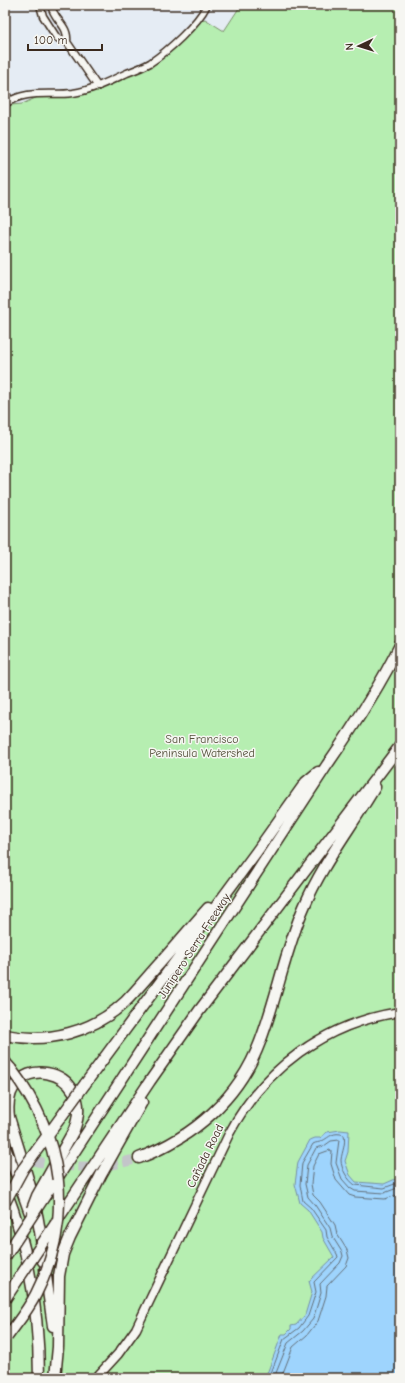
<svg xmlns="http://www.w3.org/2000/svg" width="405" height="1383" viewBox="0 0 405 1383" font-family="'Comic Neue',sans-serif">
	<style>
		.green { fill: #b6eeb1; stroke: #788c68 }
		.water { fill: #9ed4fd; stroke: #7690a4 }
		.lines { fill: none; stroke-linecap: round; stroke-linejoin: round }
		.shore { stroke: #636e77; stroke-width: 1 }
		.highway-tunnel { stroke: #c3c5c9; stroke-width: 10; stroke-dasharray: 10 5; stroke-linecap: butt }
		.minor-casing { stroke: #3b2a1e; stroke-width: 9 }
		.major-casing { stroke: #3b2a1e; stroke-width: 11 }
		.highway-casing { stroke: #3b2a1e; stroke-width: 13 }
		.minor { stroke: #f6f6f2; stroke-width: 6 }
		.major { stroke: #f6f6f2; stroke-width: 8 }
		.highway { stroke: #f6f6f2; stroke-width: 10 }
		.highway-bridge-casing { stroke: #3b2a1e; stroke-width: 13; stroke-linecap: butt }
		.highway-bridge { stroke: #f6f6f2; stroke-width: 10 }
		.labels { text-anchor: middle; stroke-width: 3; stroke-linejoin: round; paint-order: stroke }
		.park-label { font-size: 12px; fill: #54513b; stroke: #f6f6f2 }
		.street-label { font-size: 12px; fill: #3b2a1e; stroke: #f6f6f2 }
	</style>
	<rect width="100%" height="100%" fill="#e5ecf4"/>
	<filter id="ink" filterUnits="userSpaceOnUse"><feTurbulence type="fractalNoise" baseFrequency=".025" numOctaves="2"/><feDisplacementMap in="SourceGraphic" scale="8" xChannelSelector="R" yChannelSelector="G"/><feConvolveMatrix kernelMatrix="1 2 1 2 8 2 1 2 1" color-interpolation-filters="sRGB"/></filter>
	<g filter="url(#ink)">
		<path class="green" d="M241 5H400V1378H5V109L11 105 22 104 47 93H73L148 64 192 25 205 19 224 31Z"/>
		<path class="water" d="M340 1130 349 1131 348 1152 345 1161 350 1175 356 1182 384 1184 400 1177V1378H263L268 1371 282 1334H286L291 1329V1326L296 1325 305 1315 312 1292 309 1281 334 1257 323 1238 322 1232 308 1210 300 1203 295 1184 298 1162 310 1140 315 1138H320L327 1132Z"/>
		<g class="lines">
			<path class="shore" d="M268 1378 271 1373 284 1339 299 1328 308 1316 316 1292 314 1282 338 1257 337 1254 327 1237 326 1230 311 1208 303 1201 300 1185 302 1163 313 1144C316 1142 319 1143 322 1141 330 1137 333 1131 344 1135 346 1145 342 1151 341 1160 341 1169 348 1180 355 1185L384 1188 400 1182
				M274 1378 288 1343 303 1331 313 1319 321 1293 320 1284 340 1263 343 1256 342 1252 332 1236 330 1228 315 1205 308 1197 305 1184 307 1165 316 1148 324 1146 331 1141 339 1140 336 1163 342 1179 350 1188 355 1191 384 1193 400 1187
				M281 1378 293 1347 307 1335 318 1321 326 1296 327 1286 346 1266 349 1258 347 1250 337 1234 335 1225 320 1202 313 1195 311 1184 313 1166 319 1154 330 1150 332 1151 331 1164 336 1180 349 1195 355 1197 385 1199 400 1194"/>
			<path class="highway-tunnel" d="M5 1152C50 1168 94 1172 139 1158"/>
			<defs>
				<path id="minor" d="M40 5 43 16 57 38 67 42 98 87
					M51 5C54 21 69 25 67 42
					M5 93 10 100
					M5 104C26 89 50 96 73 93 92 90 110 81 127 73 135 70 143 67 150 63 168 51 197 25 207 5"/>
				<path id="major" d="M96 1378 118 1354 136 1329 229 1134C264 1068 325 1023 400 1012"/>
				<path id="highway" d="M5 1035C48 1044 93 1032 125 1002 137 990 148 976 160 963 176 945 192 926 208 908
					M5 1062 11 1069
					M85 1084 257 851 306 782 318 772
					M5 1148 16 1174 31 1216
					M139 1158C194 1137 239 1098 260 1042 277 998 285 950 304 907 322 864 351 828 375 787
					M54 1183 327 765C354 726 379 688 400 645
					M5 1188C29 1248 39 1313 39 1378
					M56 1222 150 1081 199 1011 400 746
					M43 1261C41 1211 23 1164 9 1117 0 1048 99 1065 74 1130L46 1180
					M45 1269 53 1326
					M55 1378 58 1347 59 1276 63 1254 70 1237 101 1175 142 1102"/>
			</defs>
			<use href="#minor" class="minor-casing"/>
			<use href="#major" class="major-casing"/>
			<use href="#highway" class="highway-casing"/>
			<use href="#minor" class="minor"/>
			<use href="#major" class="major"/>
			<use href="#highway" class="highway"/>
			<defs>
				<path id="highway-bridge" d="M5 1202 23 1169 85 1084
					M32 1209 37 1196 46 1180
					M5 1257 52 1185
					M5 1299 56 1223
					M7 1337C17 1323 28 1310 36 1294 75 1217 63 1137 11 1069"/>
			</defs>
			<use href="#highway-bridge" class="highway-bridge-casing"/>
			<use href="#highway-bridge" class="highway-bridge"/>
		</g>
	</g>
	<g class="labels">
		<g class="park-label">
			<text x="202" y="743">San Francisco<tspan x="202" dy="14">Peninsula Watershed</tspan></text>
		</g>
		<g class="street-label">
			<text transform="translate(194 946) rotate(-57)" y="4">Junipero Serra Freeway</text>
			<text transform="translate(205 1156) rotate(-64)" y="4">Cañada Road</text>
		</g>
	</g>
	<rect width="405" height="1383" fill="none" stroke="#f6f6f2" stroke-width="20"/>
	<rect x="10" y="10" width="385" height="1363" fill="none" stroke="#3b2a1e" stroke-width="1.5" filter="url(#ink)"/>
	<g transform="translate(359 46) rotate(266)" stroke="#f6f6f2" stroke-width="3" paint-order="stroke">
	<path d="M0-3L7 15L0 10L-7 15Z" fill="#3b2a1e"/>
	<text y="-6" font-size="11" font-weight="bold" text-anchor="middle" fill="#3b2a1e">N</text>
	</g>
	<path d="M28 44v6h74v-6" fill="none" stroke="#3b2a1e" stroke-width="2"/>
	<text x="34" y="44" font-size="12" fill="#3b2a1e" stroke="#f6f6f2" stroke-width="3" paint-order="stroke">100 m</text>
</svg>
